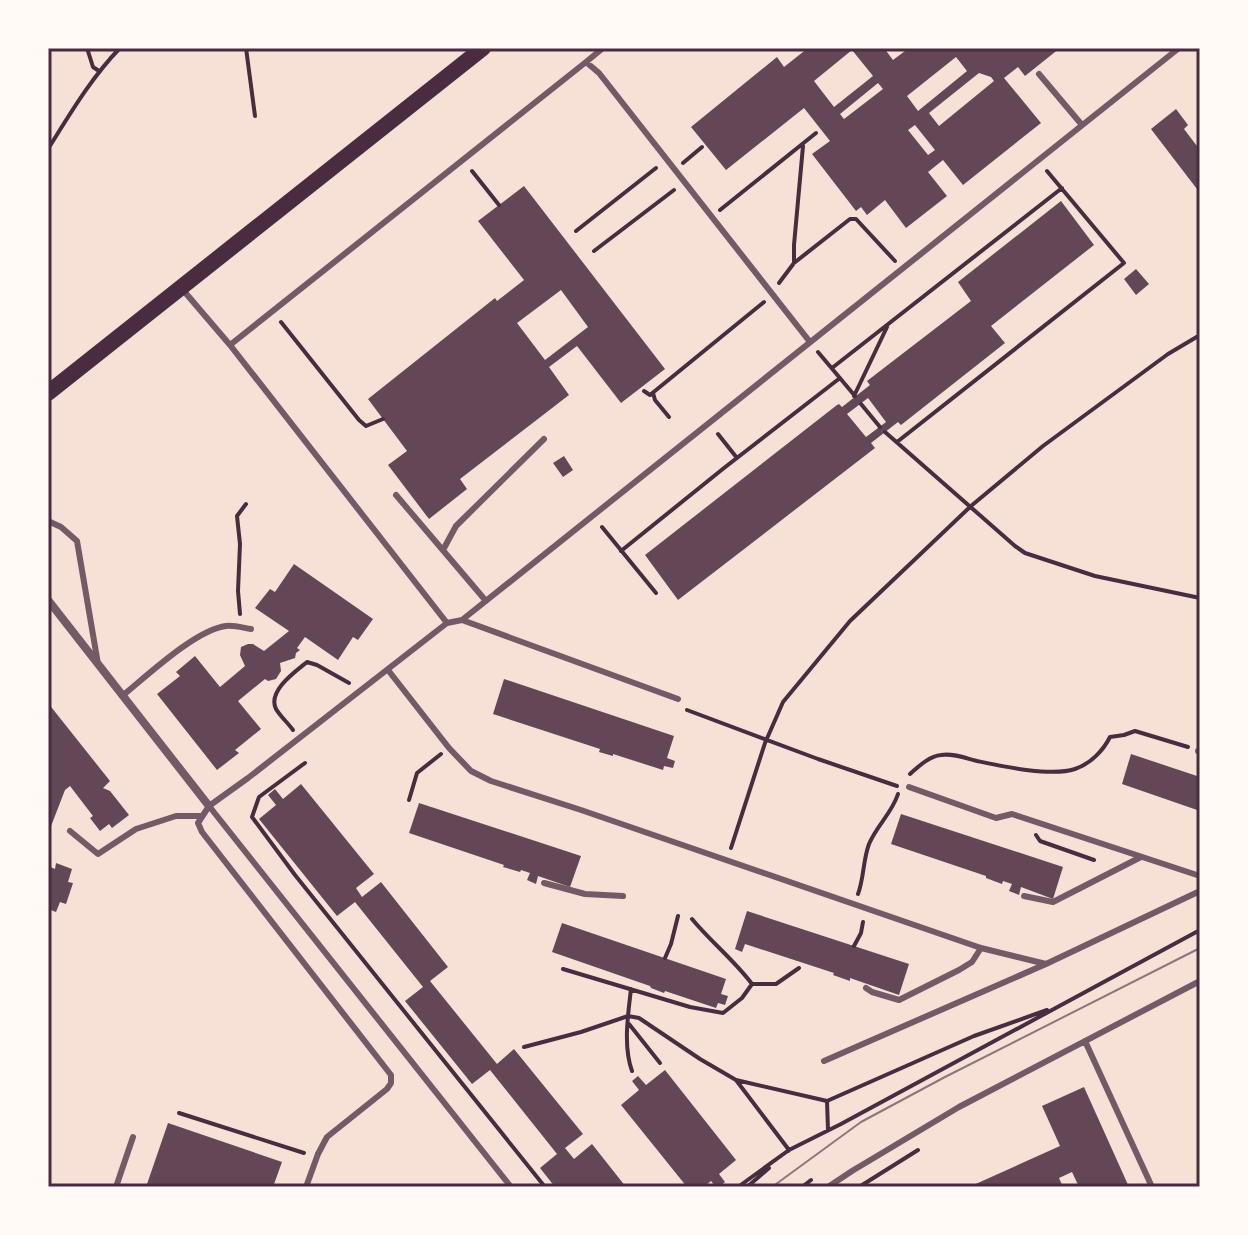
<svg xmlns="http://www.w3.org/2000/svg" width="1248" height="1235" viewBox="0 0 1248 1235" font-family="'Crimson Pro',serif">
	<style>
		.building { fill: #644757; fill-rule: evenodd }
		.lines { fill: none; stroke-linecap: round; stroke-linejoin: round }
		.path { stroke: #4a2c40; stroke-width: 4 }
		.service { stroke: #755966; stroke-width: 6 }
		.minor { stroke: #755966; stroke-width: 8 }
		.secondary { stroke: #4a2c40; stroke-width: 16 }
		.tram { stroke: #8f747c; stroke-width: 2 }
		.neatline { fill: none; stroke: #4a2c40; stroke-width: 3 }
	</style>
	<rect width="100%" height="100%" fill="#f7e1d7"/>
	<path class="building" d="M808 48H884L893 60 909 48H1060L1025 76 1018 67 1004 78 1041 123 963 185 943 160 928 172 947 196 906 228 885 200 867 215 861 207 856 211 812 154 830 141 804 108 726 170 691 127 777 57 784 67ZM852 50 873 76 834 107 814 81ZM956 57 967 71 918 111 907 96ZM979 73 991 77 994 81 939 126 929 113ZM878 83 883 89 844 119 840 114ZM915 125 935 150 928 155 908 130Z
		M1176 109 1188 125 1184 129 1200 150V193L1151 129Z
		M524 186 665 369 621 403 577 346 549 367 569 395 460 479 467 489 429 519 388 465 407 451 368 399 495 298 497 301 524 280 478 221ZM561 290 588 327 545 360 517 323Z
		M1061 201 1094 245 991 326 1005 343 901 425 898 422 871 443 875 448 678 600 645 555 837 405 839 404 842 407 870 385 867 381 971 301 958 282ZM868 398 886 422 866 437 847 414Z
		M1136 269 1149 284 1136 295 1124 279Z
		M564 456 573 470 563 477 553 463Z
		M294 564 373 619 358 640 353 637 338 660 305 637 297 648 300 650 296 653 295 658 280 663 281 671 276 679 268 681 265 679 238 701 261 729 235 750 239 753 217 770 157 694 180 676 176 672 195 656 220 687 245 666 240 655 241 647 248 644H253L264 651 289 631 255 608 270 589 275 592Z
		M504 679 674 736 667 758 675 761 673 768 664 766 663 770 613 754V756L599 752 600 749 493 714Z
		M48 703 110 781 103 788 110 791 129 815 112 828 109 824 100 831 90 818 93 816 70 786 65 790 48 834Z
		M1131 754 1200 777V811L1122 784Z
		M301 784 374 874 356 888 362 897 381 882 448 967 430 981 497 1064 514 1049 583 1134 565 1148 574 1159 592 1144 626 1187H555L540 1168 557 1154 490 1070 472 1084 405 1001 423 987 355 902 337 916 259 819 276 805 268 795 275 789 283 799Z
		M419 803 581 856 570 887 538 876 536 884 527 880 530 873 521 870 520 872 503 867 504 865 409 833Z
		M901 814 1063 867 1053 899 1021 887 1019 895 1009 891 1012 884 1003 881 1002 884 986 878V876L891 844Z
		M56 863 72 869 68 882 73 883 66 904 60 902 56 912 48 909V866L55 869Z
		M747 911 909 964 899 995 850 978V981L833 975 834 973 745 944 742 952 735 949Z
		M562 923 726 979 721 994 728 996 725 1005 718 1003 716 1008 665 991 664 993 651 988 650 986 552 952Z
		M665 1070 736 1160 719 1174 725 1182 719 1187H716L711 1181 704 1187H687L621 1105 639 1090 632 1081 638 1076 646 1085Z
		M1084 1087 1129 1187H1079L1072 1172 1059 1178 1063 1187H969L1060 1146 1042 1106Z
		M168 1123 282 1162 273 1187H146Z"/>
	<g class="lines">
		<path class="path" d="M87 48 93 67 99 71
			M246 48 255 116
			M48 149C70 114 91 78 120 48
			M683 163 702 147
			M472 171 499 205
			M720 210 816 133
			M576 231 656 168
			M594 251 674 190
			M794 263V245L803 146
			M779 283 794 263 850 219H856L895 261
			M281 322 359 420 366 426 383 419
			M818 352 855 396
			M832 368 1062 188
			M644 391 650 395 764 302
			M653 393 655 400 669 417
			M854 396 887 327
			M861 404 880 427
			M885 432 1015 546 1025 553 1095 576 1200 598
			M718 434 737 458
			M897 442 1124 263 1047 171
			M602 527 656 593
			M621 551 724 468 840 378
			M240 614 238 591 240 544 237 516 246 504
			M687 710 818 759 897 786
			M293 730C288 723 280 716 276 709 267 691 296 671 307 662L317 665 349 683
			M305 763 259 797 252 817 295 875 545 1187
			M910 774C918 767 929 756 941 755 953 753 965 758 977 761 1001 766 1051 777 1075 769 1090 764 1103 751 1110 737L1124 735 1135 731 1188 747
			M409 800 417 773 441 754
			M1036 835 1040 841 1094 860
			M731 848 765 743 783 702 850 621 971 506 1043 446 1168 354 1200 335
			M858 894C864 878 863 860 869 844 877 825 892 813 898 794
			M692 919C711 942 734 960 752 984H776L799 968
			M854 946 861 933 863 922
			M665 958 671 944 678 916
			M563 969 690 1007 723 1013 742 998 752 984
			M631 989C628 1015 623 1046 632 1071
			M629 1024 660 1063
			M524 1047 581 1032 628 1016 639 1018 700 1059 736 1080 827 1101
			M736 1080 789 1150 788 1151
			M179 1113 304 1153
			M828 1130 827 1101 974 1036 1047 1010
			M738 1187 789 1150 841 1124 1200 930
			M747 1187 769 1168
			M802 1187 811 1180
			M859 1187 918 1150"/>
		<path class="service" d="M586 62 603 48
			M1039 74 1082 125
			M183 290 230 345 447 623
			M230 345 586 62 599 73 810 342
			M396 495 486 601
			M48 521 61 527 77 541 98 664
			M443 550 456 526 544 439
			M462 620 678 699
			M388 670 449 748 471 771 491 781 581 810 981 948 1046 964
			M122 696C147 676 195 630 226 626 234 625 244 628 251 629
			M1198 751H1200
			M909 787 996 818 1012 814 1200 876
			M209 806 511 1187
			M70 831 98 854 136 829 176 816H202
			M544 883 585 894 623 896
			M1024 896 1053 902 1141 857
			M866 988 872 992 899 1000 959 970 972 962 981 948
			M1085 1041 1152 1187
			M824 1061 1046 964 1200 891
			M116 1187 133 1137
			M306 1187 318 1154 327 1137 387 1089 391 1083V1075L202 832 198 823 209 806 248 778 447 623 462 620 1179 48
			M828 1187 852 1171 959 1107 1200 981"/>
		<path class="minor" d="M48 600 209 806"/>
		<path class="secondary" d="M48 393 483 48"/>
		<path class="tram" d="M772 1187 861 1122 945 1077 1200 948"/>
	</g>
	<rect width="1248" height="1235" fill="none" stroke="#fffaf5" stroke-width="100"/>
	<rect x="50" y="50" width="1148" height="1135" class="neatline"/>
</svg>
